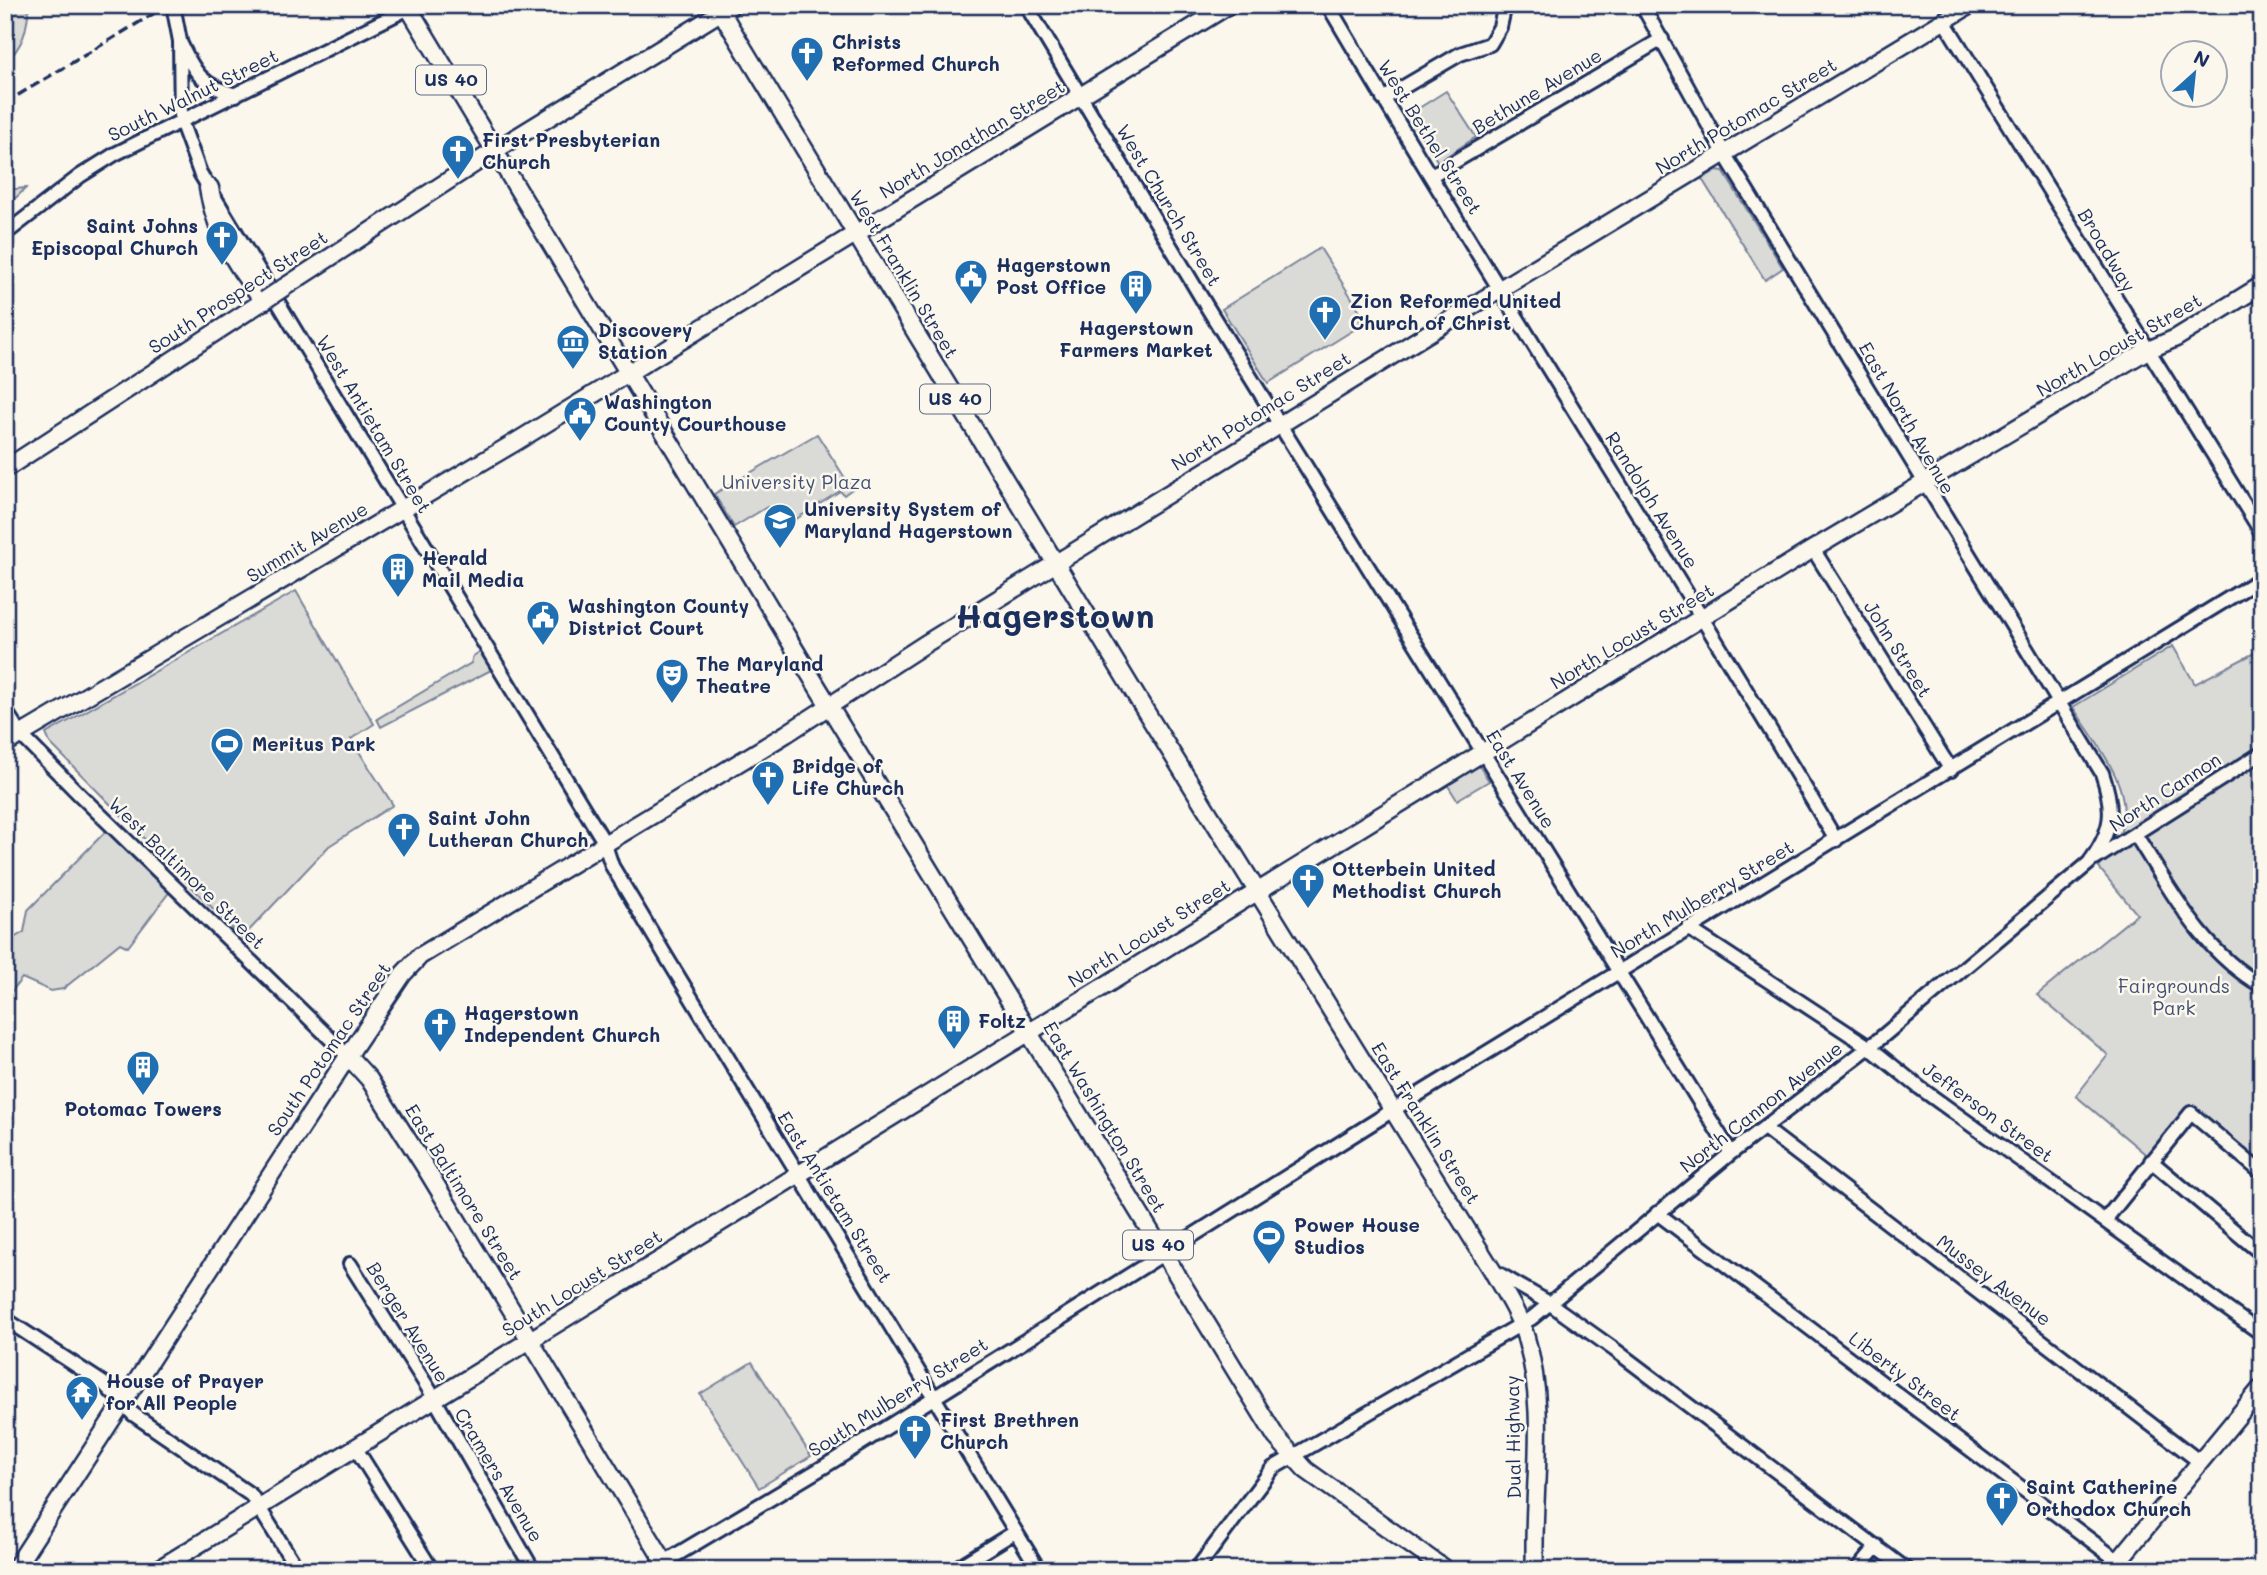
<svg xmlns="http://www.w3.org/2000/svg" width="2267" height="1575" viewBox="0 0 2267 1575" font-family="Mali,sans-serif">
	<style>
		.green { fill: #dadad7; stroke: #7a849a; stroke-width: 2 }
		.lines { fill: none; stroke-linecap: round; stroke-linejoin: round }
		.minor-casing { stroke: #1b2f5e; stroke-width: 18 }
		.major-casing { stroke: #1b2f5e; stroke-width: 21 }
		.highway-casing { stroke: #1b2f5e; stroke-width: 23 }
		.minor { stroke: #fbf7ec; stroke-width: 12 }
		.major { stroke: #fbf7ec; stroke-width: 16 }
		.highway { stroke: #fbf7ec; stroke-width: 18 }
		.rail { stroke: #1b2f5e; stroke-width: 3.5; stroke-dasharray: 10 5; stroke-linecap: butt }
		.major-bridge-casing { stroke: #1b2f5e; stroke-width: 21; stroke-linecap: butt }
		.major-bridge { stroke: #fbf7ec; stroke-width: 16 }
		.labels { text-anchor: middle; stroke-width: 5; stroke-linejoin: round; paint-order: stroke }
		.shield { fill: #fbf7ec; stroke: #5e6b89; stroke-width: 2 }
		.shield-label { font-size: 18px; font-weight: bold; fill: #1b2f5e }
		.poi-label { font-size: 19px; font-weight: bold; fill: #1b2f5e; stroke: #fbf7ec; text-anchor: start }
		.street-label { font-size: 19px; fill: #1b2f5e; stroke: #fbf7ec }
		.park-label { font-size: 19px; fill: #415176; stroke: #fbf7ec }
		.town-label { font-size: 33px; font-weight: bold; fill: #1b2f5e; stroke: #fbf7ec }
	</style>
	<rect width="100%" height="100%" fill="#fbf7ec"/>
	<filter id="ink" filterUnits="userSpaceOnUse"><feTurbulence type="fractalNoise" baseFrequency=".0143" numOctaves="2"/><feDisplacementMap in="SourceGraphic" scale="14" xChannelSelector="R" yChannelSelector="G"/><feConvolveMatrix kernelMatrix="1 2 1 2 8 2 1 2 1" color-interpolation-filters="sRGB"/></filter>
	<g filter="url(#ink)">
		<path class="green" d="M5 5H29C27 30 24 45 5 63Z
			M1446 91 1476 137 1438 162 1408 115Z
			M1717 170 1723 171 1783 268 1765 280 1702 179Z
			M26 188 5 208V190Z
			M1320 248 1360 311V326L1268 383 1222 309Z
			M817 434 852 489 844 495 840 491 793 521 780 523 767 507 734 527 714 494Z
			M296 591 374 724 351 739 393 805 329 846 242 938 50 743 46 734Z
			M2173 646 2195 684 2262 649V1163L2191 1106 2149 1157 2076 1096 2108 1055 2037 995 2137 914 2099 868C2105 858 2115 847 2119 836 2138 790 2096 744 2073 707Z
			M482 651 493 669 381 727 377 719 471 663 473 656Z
			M1478 764 1489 781 1457 800 1447 784Z
			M108 829 170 891 128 947 120 943 63 989 51 991 22 978 5 1000V943L24 932 28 910Z
			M752 1362 811 1456 759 1488 700 1394Z"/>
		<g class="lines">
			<defs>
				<path id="minor" d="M173 5 180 41 181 121 200 173 604 842 612 866 667 958 1039 1570
					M1026 5 1207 307 1731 1153
					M1328 5C1493 286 1670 559 1836 840
					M2257 5 2262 13
					M1944 21 2262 533
					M181 44C195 74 203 86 236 95
					M1383 99 1460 54 1490 44 1500 27 1505 5
					M1432 175 1662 39
					M5 234 80 176 115 154 415 5
					M1813 549 1951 770
					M5 710 21 735 80 795 348 1056
					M2135 834C2172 891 2200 950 2262 986
					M2095 859 2262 753
					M1688 928 1869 1047 1920 1088 2262 1334
					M1764 1128 2200 1462
					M2151 1161 2262 1254
					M1657 1213 2130 1570
					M2105 1220 2191 1113 2262 1173
					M350 1264 430 1391 533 1570
					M1492 1270 1549 1303 1615 1350 1907 1570
					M5 1319 103 1383 133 1414 251 1495 298 1570
					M355 1447 432 1570
					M651 1570 825 1466 1393 1110 2262 578
					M953 1570 1015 1532
					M1196 1570 1273 1468 1532 1318 1731 1153 1877 1041 2089 863C2113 830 2115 811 2102 773L1724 153 1642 5
					M1857 1570 1877 1546"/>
				<path id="major" d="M407 5 809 673 1276 1437 1306 1470 1446 1570
					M717 5 1138 699 1492 1270C1504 1292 1519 1314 1526 1338 1549 1414 1531 1492 1535 1570
					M283 288 494 151 732 5
					M5 469 265 300
					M5 744 514 443 1229 5
					M348 1056 369 1079 425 1167 665 1563 663 1570
					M14 1570 348 1056 403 974 420 956 786 734 925 644 1500 289 1970 5
					M157 1570 1813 549 2146 351 2176 338 2262 285
					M2111 1570 2262 1387"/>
				<path id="highway" d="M209 188C216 230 237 268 265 300"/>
			</defs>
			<use href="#minor" class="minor-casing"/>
			<use href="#major" class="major-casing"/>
			<use href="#highway" class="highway-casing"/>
			<use href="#minor" class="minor"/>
			<use href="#major" class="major"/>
			<use href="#highway" class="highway"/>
			<path class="rail" d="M5 103 168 5"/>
			<defs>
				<path id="major-bridge" d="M265 300 283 288"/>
			</defs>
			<use href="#major-bridge" class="major-bridge-casing"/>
			<use href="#major-bridge" class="major-bridge"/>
		</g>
	</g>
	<defs>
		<symbol id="church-pin" viewBox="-11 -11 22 30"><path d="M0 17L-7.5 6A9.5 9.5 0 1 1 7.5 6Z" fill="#1f6fb2" stroke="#fbf7ec"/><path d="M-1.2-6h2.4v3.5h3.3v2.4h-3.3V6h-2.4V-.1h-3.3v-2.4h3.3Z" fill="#fff"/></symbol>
		<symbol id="civic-pin" viewBox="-11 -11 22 30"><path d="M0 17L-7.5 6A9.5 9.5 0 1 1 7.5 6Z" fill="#1f6fb2" stroke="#fbf7ec"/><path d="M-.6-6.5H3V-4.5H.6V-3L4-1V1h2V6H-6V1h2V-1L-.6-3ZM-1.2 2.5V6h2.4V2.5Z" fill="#fff"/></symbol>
		<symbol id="building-pin" viewBox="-11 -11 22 30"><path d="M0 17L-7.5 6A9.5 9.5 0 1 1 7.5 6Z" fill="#1f6fb2" stroke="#fbf7ec"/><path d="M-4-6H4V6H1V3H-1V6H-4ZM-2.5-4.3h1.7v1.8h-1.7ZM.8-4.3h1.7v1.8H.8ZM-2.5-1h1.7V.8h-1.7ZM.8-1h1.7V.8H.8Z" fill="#fff"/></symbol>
		<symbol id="museum-pin" viewBox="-11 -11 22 30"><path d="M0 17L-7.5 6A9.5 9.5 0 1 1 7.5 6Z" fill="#1f6fb2" stroke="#fbf7ec"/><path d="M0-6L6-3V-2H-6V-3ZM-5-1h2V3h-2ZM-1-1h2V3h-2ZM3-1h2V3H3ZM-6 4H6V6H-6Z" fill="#fff"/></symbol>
		<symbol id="university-pin" viewBox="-11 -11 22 30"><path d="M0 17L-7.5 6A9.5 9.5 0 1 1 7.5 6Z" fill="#1f6fb2" stroke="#fbf7ec"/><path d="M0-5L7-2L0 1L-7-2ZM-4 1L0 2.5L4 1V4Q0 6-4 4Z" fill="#fff"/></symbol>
		<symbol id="theatre-pin" viewBox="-11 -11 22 30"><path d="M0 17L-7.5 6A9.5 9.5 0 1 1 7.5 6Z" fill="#1f6fb2" stroke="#fbf7ec"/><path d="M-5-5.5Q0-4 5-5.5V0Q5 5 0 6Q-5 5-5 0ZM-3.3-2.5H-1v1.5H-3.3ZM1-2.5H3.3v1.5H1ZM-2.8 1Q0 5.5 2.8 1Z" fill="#fff"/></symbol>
		<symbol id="stadium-pin" viewBox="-11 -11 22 30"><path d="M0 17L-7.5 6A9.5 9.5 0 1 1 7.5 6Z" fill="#1f6fb2" stroke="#fbf7ec"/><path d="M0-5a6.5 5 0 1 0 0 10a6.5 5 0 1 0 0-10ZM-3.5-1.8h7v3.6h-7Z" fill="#fff"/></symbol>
		<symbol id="temple-pin" viewBox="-11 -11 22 30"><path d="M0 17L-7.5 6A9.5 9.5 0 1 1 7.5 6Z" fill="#1f6fb2" stroke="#fbf7ec"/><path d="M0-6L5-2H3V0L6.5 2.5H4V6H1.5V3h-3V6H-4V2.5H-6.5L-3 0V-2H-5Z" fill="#fff"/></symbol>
	</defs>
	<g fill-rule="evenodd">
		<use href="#church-pin" x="788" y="34" width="38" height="52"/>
		<use href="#church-pin" x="439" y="132" width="38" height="52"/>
		<use href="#church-pin" x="203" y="218" width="38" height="52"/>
		<use href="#civic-pin" x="952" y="257" width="38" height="52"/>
		<use href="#building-pin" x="1117" y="267" width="38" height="52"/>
		<use href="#church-pin" x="1306" y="293" width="38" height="52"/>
		<use href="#museum-pin" x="554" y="322" width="38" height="52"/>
		<use href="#civic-pin" x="561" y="394" width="38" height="52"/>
		<use href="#university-pin" x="761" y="501" width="38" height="52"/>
		<use href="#building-pin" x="379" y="550" width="38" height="52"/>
		<use href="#civic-pin" x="524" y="598" width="38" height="52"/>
		<use href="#theatre-pin" x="653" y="656" width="38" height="52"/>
		<use href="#stadium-pin" x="208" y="725" width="38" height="52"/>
		<use href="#church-pin" x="749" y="758" width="38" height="52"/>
		<use href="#church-pin" x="385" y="810" width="38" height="52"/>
		<use href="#church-pin" x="1289" y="861" width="38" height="52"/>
		<use href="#building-pin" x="935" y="1002" width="38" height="52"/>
		<use href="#church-pin" x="421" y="1005" width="38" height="52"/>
		<use href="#building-pin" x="124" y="1048" width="38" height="52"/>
		<use href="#stadium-pin" x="1250" y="1217" width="38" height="52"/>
		<use href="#temple-pin" x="63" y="1373" width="38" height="52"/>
		<use href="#church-pin" x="896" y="1412" width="38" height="52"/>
		<use href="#church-pin" x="1983" y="1479" width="38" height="52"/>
	</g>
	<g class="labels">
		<g class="shield">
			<rect x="416" y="65.5" width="70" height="29" rx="5"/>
			<rect x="920" y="384.5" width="70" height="29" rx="5"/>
			<rect x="1123" y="1230.5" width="70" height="29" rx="5"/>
		</g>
		<g class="shield-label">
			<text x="451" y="86">US 40</text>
			<text x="955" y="405">US 40</text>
			<text x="1158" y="1251">US 40</text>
		</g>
		<g class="poi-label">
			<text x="832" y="49">Christs<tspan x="832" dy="22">Reformed Church</tspan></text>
			<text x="482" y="147">First Presbyterian<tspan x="482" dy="22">Church</tspan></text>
			<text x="198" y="233" text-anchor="end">Saint Johns<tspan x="198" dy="22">Episcopal Church</tspan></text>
			<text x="996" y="272">Hagerstown<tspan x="996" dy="22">Post Office</tspan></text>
			<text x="1350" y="308">Zion Reformed United<tspan x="1350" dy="22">Church of Christ</tspan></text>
			<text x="1136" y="335" text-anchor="middle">Hagerstown<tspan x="1136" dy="22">Farmers Market</tspan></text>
			<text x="598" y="337">Discovery<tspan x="598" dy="22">Station</tspan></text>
			<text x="604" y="409">Washington<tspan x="604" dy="22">County Courthouse</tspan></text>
			<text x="804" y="516">University System of<tspan x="804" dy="22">Maryland Hagerstown</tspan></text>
			<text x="422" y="565">Herald<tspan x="422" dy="22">Mail Media</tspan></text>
			<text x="568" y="613">Washington County<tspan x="568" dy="22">District Court</tspan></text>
			<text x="696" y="671">The Maryland<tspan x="696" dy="22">Theatre</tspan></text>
			<text x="252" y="751">Meritus Park</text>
			<text x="792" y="773">Bridge of<tspan x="792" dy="22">Life Church</tspan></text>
			<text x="428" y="825">Saint John<tspan x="428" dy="22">Lutheran Church</tspan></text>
			<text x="1332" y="876">Otterbein United<tspan x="1332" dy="22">Methodist Church</tspan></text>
			<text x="464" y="1020">Hagerstown<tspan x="464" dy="22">Independent Church</tspan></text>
			<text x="978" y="1028">Foltz</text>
			<text x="143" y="1116" text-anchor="middle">Potomac Towers</text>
			<text x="1294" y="1232">Power House<tspan x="1294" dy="22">Studios</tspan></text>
			<text x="106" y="1388">House of Prayer<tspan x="106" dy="22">for All People</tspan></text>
			<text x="940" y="1427">First Brethren<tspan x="940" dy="22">Church</tspan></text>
			<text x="2026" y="1494">Saint Catherine<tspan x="2026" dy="22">Orthodox Church</tspan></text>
		</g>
		<g class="street-label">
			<text transform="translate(1537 91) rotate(-31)" y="7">Bethune Avenue</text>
			<text transform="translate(193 95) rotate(-26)" y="7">South Walnut Street</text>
			<text transform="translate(1746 116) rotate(-31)" y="7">North Potomac Street</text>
			<text transform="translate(1430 137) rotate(58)" y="7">West Bethel Street</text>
			<text transform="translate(972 139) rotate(-31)" y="7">North Jonathan Street</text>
			<text transform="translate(1169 205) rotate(59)" y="7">West Church Street</text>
			<text transform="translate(2107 250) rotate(59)" y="7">Broadway</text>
			<text transform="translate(904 274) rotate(59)" y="7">West Franklin Street</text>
			<text transform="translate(238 292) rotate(-33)" y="7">South Prospect Street</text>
			<text transform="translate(2119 345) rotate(-30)" y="7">North Locust Street</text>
			<text transform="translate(1261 411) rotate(-32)" y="7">North Potomac Street</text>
			<text transform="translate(1907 418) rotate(60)" y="7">East North Avenue</text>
			<text transform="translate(374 424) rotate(59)" y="7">West Antietam Street</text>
			<text transform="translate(1652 500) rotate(58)" y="7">Randolph Avenue</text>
			<text transform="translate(307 542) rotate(-31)" y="7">Summit Avenue</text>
			<text transform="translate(1632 636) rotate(-31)" y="7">North Locust Street</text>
			<text transform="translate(1898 649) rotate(58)" y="7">John Street</text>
			<text transform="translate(1521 779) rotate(58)" y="7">East Avenue</text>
			<text transform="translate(2165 792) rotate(-33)" y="7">North Cannon</text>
			<text transform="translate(187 873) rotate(44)" y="7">West Baltimore Street</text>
			<text transform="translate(1702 899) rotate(-31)" y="7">North Mulberry Street</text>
			<text transform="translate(1149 933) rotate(-32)" y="7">North Locust Street</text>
			<text transform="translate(329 1049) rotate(-56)" y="7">South Potomac Street</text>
			<text transform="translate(1761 1107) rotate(-38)" y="7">North Cannon Avenue</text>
			<text transform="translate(1988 1112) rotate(36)" y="7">Jefferson Street</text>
			<text transform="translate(1105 1117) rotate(59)" y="7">East Washington Street</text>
			<text transform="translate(1426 1123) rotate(58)" y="7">East Franklin Street</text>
			<text transform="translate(464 1192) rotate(58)" y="7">East Baltimore Street</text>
			<text transform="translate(835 1197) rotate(58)" y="7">East Antietam Street</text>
			<text transform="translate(1994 1280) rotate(37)" y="7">Mussey Avenue</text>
			<text transform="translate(582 1283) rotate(-32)" y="7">South Locust Street</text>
			<text transform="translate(408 1322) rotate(58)" y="7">Berger Avenue</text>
			<text transform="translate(1905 1376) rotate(37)" y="7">Liberty Street</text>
			<text transform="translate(898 1397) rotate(-32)" y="7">South Mulberry Street</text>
			<text transform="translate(1513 1437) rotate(-91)" y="7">Dual Highway</text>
			<text transform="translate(499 1475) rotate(59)" y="7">Cramers Avenue</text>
		</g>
		<g class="park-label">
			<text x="797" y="489">University Plaza</text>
			<text x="2174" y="993">Fairgrounds<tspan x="2174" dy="22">Park</tspan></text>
		</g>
		<g class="town-label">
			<text x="1055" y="628">Hagerstown</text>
		</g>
	</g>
	<rect width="2267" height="1575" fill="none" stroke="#fbf7ec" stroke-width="28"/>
	<rect x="14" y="14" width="2239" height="1547" fill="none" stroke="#1b2f5e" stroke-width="2.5" filter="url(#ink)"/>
	<g transform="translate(2194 74) rotate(27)"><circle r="33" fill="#fbf7ec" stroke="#a1a7b3" stroke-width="2"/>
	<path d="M0-5L12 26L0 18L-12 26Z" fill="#1f6fb2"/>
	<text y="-10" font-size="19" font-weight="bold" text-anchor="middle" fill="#1b2f5e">N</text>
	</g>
</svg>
